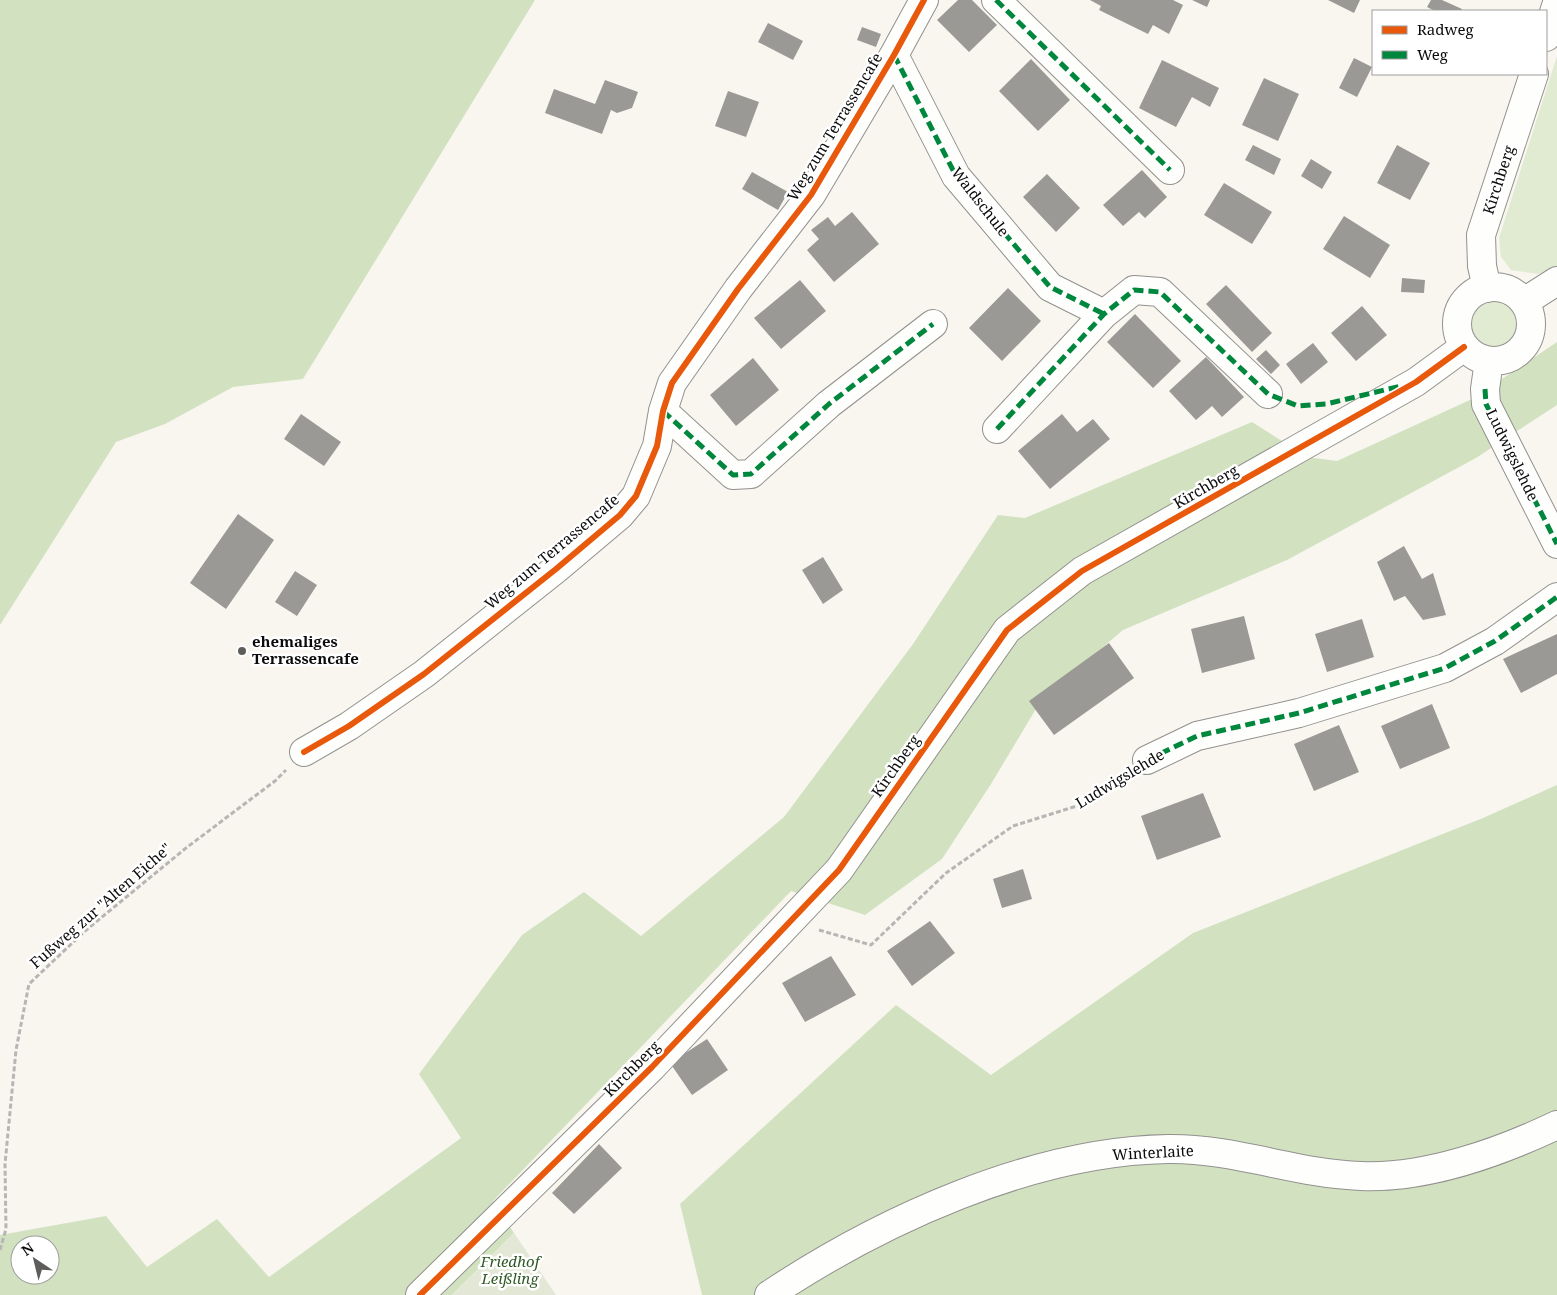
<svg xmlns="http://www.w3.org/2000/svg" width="1557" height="1295" viewBox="0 0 1557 1295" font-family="'Noto Serif',serif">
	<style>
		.green { fill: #e1ebd2 }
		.forest { fill: #d2e2c1; fill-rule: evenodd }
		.cemetery { fill: #e3e7d5 }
		.building { fill: #9b9995 }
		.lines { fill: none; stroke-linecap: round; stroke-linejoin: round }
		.minor-casing { stroke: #92918e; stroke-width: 30 }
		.path { stroke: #b7b6b5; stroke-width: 3; stroke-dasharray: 5 2.5; stroke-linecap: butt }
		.minor { stroke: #fefefd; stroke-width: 28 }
		.quiet { stroke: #00873e; stroke-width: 5; stroke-dasharray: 10 5; stroke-linecap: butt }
		.cycleway-casing { stroke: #fff; stroke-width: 9 }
		.cycleway { stroke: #e8590c; stroke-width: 6 }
		.poi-dot { fill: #5e5d5b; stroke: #fff; stroke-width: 2 }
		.labels { text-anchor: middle; stroke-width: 5; stroke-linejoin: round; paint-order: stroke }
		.street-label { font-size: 15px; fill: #0b0b0b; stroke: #fff }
		.poi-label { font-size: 15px; font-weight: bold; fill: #0b0b0b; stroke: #fff; text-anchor: start }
		.park-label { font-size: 15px; font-style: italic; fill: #2f5924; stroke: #fff }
	</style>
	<rect width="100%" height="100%" fill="#f8f6ef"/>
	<path class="green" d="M1557 56V267L1538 274 1511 270 1501 257 1499 238Z
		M1470 324a24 24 0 1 1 48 0a24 24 0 1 1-48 0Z"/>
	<path class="forest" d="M0 0H535L303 379 233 387 165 424 116 442 0 625Z
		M1557 342V405L1476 458 1287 560 1123 630 1042 699 991 784 942 859 865 915 791 891 493 1201 514 1233 452 1295H0V1235L106 1216 147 1267 217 1219 269 1277 461 1138 419 1074 522 935 584 892 641 936 784 817 913 644 998 515 1025 518 1252 422 1307 457 1337 461 1472 399ZM20 1245H50V1275H20Z
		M1557 785V1295H702L680 1204 896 1005 991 1075 1193 933 1483 818Z"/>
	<path class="cemetery" d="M514 1233 556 1295H452Z"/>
	<path class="building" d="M958 0H972L997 25 969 52 937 20Z
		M1090 0H1173L1183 5 1169 34 1153 25 1148 34 1099 10 1101 6Z
		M1192 0H1210L1207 7Z
		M1328 0H1360L1354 13Z
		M1431 0H1442L1462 9 1461 11H1435L1427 7Z
		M768 23 803 41 793 60 758 42Z
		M862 27 881 34 876 47 857 40Z
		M1354 58 1372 67 1357 97 1339 88Z
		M1031 59 1070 100 1038 131 999 91Z
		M1162 60 1219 88 1210 107 1192 97 1176 127 1139 108Z
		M1264 78 1299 94 1278 141 1242 125Z
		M605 80 638 92 632 108 617 113 611 110 602 134 545 113 554 89 595 104Z
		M728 91 759 102 746 137 715 126Z
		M1253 145 1281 159 1274 175 1245 160Z
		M1397 145 1430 163 1410 200 1377 183Z
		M1311 159 1332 172 1322 189 1301 176Z
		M1142 170 1167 197 1145 218 1139 212 1123 226 1103 205Z
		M752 172 788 192 778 210 742 189Z
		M1047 174 1080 208 1056 232 1023 197Z
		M1224 183 1272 212 1252 244 1204 215Z
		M852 212 879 244 834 282 807 250 819 239 811 230 828 217 835 226Z
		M1344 216 1390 245 1370 278 1323 249Z
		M1402 278 1425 280 1424 293 1401 292Z
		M800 280 826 311 781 349 754 318Z
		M1226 285 1272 333 1252 352 1206 304Z
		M1008 288 1041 321 1002 361 969 328Z
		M1362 306 1387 335 1356 361 1331 333Z
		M1135 314 1181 361 1153 388 1107 342Z
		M1313 343 1328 362 1301 384 1286 364Z
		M1266 350 1280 365 1271 374 1256 359Z
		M1206 357 1244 397 1222 417 1212 406 1196 420 1169 391Z
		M753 358 779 390 736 426 710 395Z
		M301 414 341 442 324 466 284 439Z
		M1062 414 1077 432 1093 419 1110 439 1050 489 1018 451Z
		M238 514 274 540 226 609 190 583Z
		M1404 546 1422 579 1433 573 1446 615 1423 620 1405 596 1394 601 1377 562Z
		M823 557 843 590 823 604 802 570Z
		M295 571 317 585 297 616 275 602Z
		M1244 616 1255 659 1202 673 1191 629Z
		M1362 619 1374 657 1327 672 1315 634Z
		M1557 634V674L1521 693 1503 659Z
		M1109 643 1134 678 1054 735 1029 701Z
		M1432 704 1450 748 1400 769 1381 726Z
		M1339 725 1359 772 1314 791 1294 744Z
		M1203 793 1221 837 1157 860 1141 816Z
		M1023 869 1032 899 1002 908 993 879Z
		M930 921 955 953 912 986 887 951Z
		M831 956 856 995 805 1022 782 983Z
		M707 1039 728 1070 692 1095 670 1063Z
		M599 1144 622 1168 574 1214 552 1193Z"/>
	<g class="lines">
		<defs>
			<path id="minor" d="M996 0 1170 170
				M1546 37 1557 3
				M894 55 956 176 1050 287 1104 314
				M1457 324a37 37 0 1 1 74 0a37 37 0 1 1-74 0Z
				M1487 288 1482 266 1481 235 1534 74
				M1524 302 1557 281
				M1489 361 1485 389 1486 404 1557 544
				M663 411 733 475 751 474 829 404 933 324
				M997 429 1104 314 1134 290 1160 292 1268 394
				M304 752 349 726 424 674 556 569 620 515 636 496 657 446 663 411 672 383 738 289 811 195 894 55 924 0
				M1147 760 1197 736 1299 713 1445 668 1495 641 1557 597
				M420 1295 652 1067 839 870 1007 630 1082 571 1416 382 1464 347
				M769 1295C880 1221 1032 1151 1168 1149 1234 1148 1296 1174 1361 1176 1425 1179 1500 1152 1557 1125"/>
		</defs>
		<use href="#minor" class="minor-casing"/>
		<path class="path" d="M819 930 871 945 946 873 1013 826 1083 804 1124 776
			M0 1250 6 1229 5 1164 16 1050 29 984 85 931 186 848 275 781 286 770"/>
		<use href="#minor" class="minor"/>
		<path class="quiet" d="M996 0 1170 170
			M894 55 956 176 1050 287 1104 314
			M1485 389 1486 404 1557 544
			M663 411 733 475 751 474 829 404 933 324
			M997 429 1104 314 1134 290 1160 292 1268 394 1298 406 1326 404 1401 386
			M1147 760 1197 736 1299 713 1445 668 1495 641 1557 597"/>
		<defs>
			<path id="cycleway" d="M304 752 349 726 424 674 556 569 620 515 636 496 657 446 663 411 672 383 738 289 811 195 894 55 924 0
				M420 1295 652 1067 839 870 1007 630 1082 571 1416 382 1464 347"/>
		</defs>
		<use href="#cycleway" class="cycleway-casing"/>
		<use href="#cycleway" class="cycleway"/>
	</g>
	<circle class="poi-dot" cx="242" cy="651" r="5"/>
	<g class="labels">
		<g class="street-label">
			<text transform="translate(835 127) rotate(-59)" y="5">Weg zum Terrassencafe</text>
			<text transform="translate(1499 180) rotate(-72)" y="5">Kirchberg</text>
			<text transform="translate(980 202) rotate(52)" y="5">Waldschule</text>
			<text transform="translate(1512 455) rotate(64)" y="5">Ludwigslehde</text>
			<text transform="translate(1206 487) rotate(-30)" y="5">Kirchberg</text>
			<text transform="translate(552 552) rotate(-40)" y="5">Weg zum Terrassencafe</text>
			<text transform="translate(896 766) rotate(-55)" y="5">Kirchberg</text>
			<text transform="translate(1120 779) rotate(-31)" y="5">Ludwigslehde</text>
			<text transform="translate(101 906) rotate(-41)" y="5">Fußweg zur "Alten Eiche"</text>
			<text transform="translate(632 1069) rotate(-45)" y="5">Kirchberg</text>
			<text transform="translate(1153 1153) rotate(-3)" y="5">Winterlaite</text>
		</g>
		<g class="poi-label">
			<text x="252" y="647">ehemaliges<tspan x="252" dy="17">Terrassencafe</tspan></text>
		</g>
		<g class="park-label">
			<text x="510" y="1267">Friedhof<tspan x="510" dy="17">Leißling</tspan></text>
		</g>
	</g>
	<rect x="1372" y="10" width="175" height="65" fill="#ffffff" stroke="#9d9d9d"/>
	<rect x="1382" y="26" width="25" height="8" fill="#e8590c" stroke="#9d9d9d"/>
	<text x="1417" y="35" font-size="15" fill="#0b0b0b">Radweg</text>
	<rect x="1382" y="51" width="25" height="8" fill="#00873e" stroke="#9d9d9d"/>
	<text x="1417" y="60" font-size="15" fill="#0b0b0b">Weg</text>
	<g transform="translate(35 1260) rotate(325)"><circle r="24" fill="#ffffff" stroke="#9d9d9d"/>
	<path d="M0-4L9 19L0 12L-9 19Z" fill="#5e5d5b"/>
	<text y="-8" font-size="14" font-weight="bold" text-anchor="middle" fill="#0b0b0b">N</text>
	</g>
</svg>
